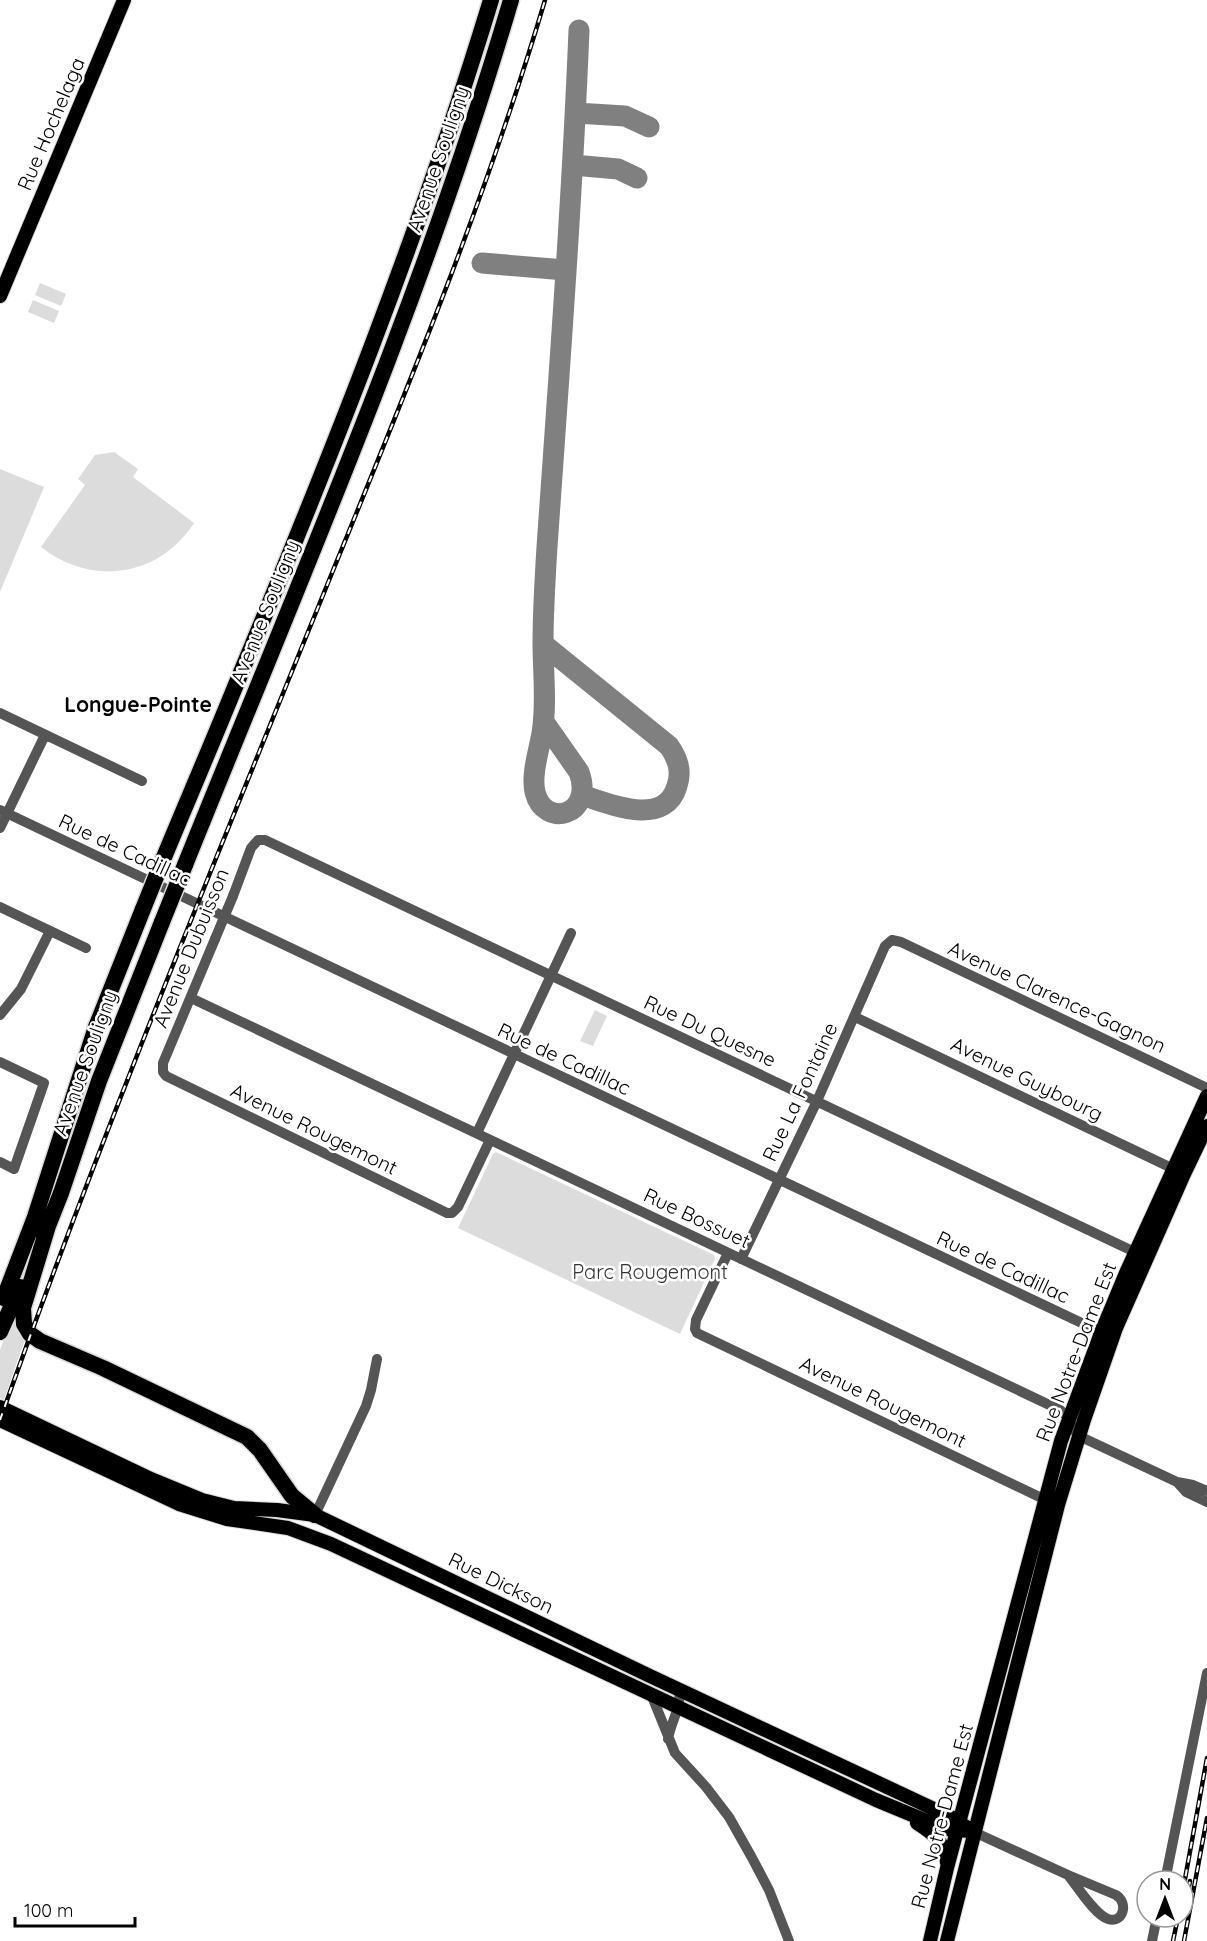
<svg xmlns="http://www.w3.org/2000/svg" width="1207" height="1941" viewBox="0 0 1207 1941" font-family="Quicksand,sans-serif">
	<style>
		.green { fill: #dcdcdc }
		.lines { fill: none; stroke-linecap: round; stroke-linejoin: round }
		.taxiway { stroke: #808080; stroke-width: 21 }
		.major-casing { stroke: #dbdbdb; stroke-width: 16 }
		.highway-casing { stroke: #dbdbdb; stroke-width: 19 }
		.minor { stroke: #555; stroke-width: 10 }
		.major { stroke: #000; stroke-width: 14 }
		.highway { stroke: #000; stroke-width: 16 }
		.rail-casing { stroke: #000; stroke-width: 4.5 }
		.rail { stroke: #fff; stroke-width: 2; stroke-dasharray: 7; stroke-linecap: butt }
		.highway-bridge-casing { stroke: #dbdbdb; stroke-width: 19; stroke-linecap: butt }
		.minor-bridge { stroke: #555; stroke-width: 10 }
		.highway-bridge { stroke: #000; stroke-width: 16 }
		.labels { text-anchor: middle; stroke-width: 5; stroke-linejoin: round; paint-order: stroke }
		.street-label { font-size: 20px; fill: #000; stroke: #fff }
		.park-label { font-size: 20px; fill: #333; stroke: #fff }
		.neighbourhood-label { font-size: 21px; font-weight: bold; fill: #000; stroke: #fff }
	</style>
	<rect width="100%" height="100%" fill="#fff"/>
	<path class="green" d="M40 283 66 294 61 306 35 295Z
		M33 300 59 311 54 323 28 312Z
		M114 452 138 469 133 477 194 523C159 577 92 587 41 547L85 485 78 479 95 455Z
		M0 469 44 487 0 592Z
		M595 1010 607 1016 593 1046 580 1041Z
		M496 1152 714 1255 715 1259 680 1334 458 1228 493 1154Z
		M12 1317H17L24 1342 4 1400 0 1398V1350Z"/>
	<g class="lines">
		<path class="taxiway" d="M576 113 625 116 649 127
			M573 165 618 169 637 178
			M482 263 565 270
			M543 644 669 746C678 759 682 771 677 786 665 828 609 804 582 795
			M544 722 579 772C595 816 544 829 535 792 531 774 539 751 542 733 547 704 543 672 543 643 543 611 545 579 547 547 559 375 572 203 579 30"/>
		<defs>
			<path id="major" d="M0 296 124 0
				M0 1407 151 1479 202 1500 234 1508 277 1510 315 1515 650 1676 951 1817 974 1832
				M0 1420 179 1504 227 1519 288 1528 331 1544 876 1800 946 1829 969 1831
				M917 1823C933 1833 946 1843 947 1863
				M930 1941 947 1868 1061 1441 1101 1333 1126 1273 1207 1096
				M947 1941 1058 1505 1084 1420 1116 1328 1184 1174 1207 1126"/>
			<path id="highway" d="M162 862C186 804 211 746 235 687 329 461 420 234 491 0
				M185 865C300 579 424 296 511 0
				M48 1226 23 1308 24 1324 30 1334 40 1341 103 1368 247 1437 260 1450 292 1496 315 1515
				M44 1236 61 1193 99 1081 162 922
				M4 1298 35 1217 96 1027 143 909
				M0 1332 20 1287"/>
		</defs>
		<use href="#major" class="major-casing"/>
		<use href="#highway" class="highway-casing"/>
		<path class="minor" d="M0 713 142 781
			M0 810 1107 1335
			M0 828 45 735
			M233 896 251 848 258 840H265L1141 1255
			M0 907 86 948
			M215 939 163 1063V1072L166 1076 447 1213H452L458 1207 490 1140
			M191 998 1060 1410C1071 1417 1070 1428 1079 1436L1177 1482 1193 1485 1207 1491
			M0 1015 21 989 50 931
			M855 1017 1180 1172
			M0 1062 44 1083 14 1169 0 1162
			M477 1133 571 933
			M728 1253 696 1320 695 1329 697 1333 1050 1502
			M741 1259 817 1101 885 946 892 940 901 942 1207 1088
			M1177 1482 1186 1492 1207 1502
			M315 1515 366 1406 371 1390 377 1359
			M651 1694 675 1753 706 1787 729 1817 751 1856 769 1890 789 1941
			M668 1739C671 1721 682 1707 679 1689
			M974 1832 1068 1875 1116 1895C1129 1903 1123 1924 1108 1919 1095 1915 1077 1886 1068 1875
			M1165 1881 1207 1673
			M1152 1941 1157 1917"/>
		<use href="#major" class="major"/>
		<use href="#highway" class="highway"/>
		<defs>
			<path id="rail" d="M0 1420C101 1134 218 854 332 573 409 384 487 196 545 0
				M1183 1890 1207 1758
				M1183 1916 1190 1881
				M1173 1941 1178 1917
				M1184 1941 1207 1818"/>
		</defs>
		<use href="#rail" class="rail-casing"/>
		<use href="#rail" class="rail"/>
		<defs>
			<path id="highway-bridge" d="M143 909 162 862
				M162 922 185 865"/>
		</defs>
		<use href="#highway-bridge" class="highway-bridge-casing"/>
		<path class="minor-bridge" d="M215 939 233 896"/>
		<use href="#highway-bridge" class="highway-bridge"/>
	</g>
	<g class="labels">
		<g class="street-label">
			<text transform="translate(51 124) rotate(-67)" y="7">Rue Hochelaga</text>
			<text transform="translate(438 159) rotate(-71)" y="7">Avenue Souligny</text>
			<text transform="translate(265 612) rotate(-68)" y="7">Avenue Souligny</text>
			<text transform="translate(125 850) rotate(25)" y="7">Rue de Cadillac</text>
			<text transform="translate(191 948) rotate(-68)" y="7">Avenue Dubuisson</text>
			<text transform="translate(1057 997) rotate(25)" y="7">Avenue Clarence-Gagnon</text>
			<text transform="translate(710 1031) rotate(25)" y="7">Rue Du Quesne</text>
			<text transform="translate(564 1059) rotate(25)" y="7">Rue de Cadillac</text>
			<text transform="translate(85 1063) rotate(-70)" y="7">Avenue Souligny</text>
			<text transform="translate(1027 1079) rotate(26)" y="7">Avenue Guybourg</text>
			<text transform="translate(800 1092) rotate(-65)" y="7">Rue La Fontaine</text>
			<text transform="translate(314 1129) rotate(26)" y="7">Avenue Rougemont</text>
			<text transform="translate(697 1218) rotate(25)" y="7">Rue Bossuet</text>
			<text transform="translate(1003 1267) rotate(25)" y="7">Rue de Cadillac</text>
			<text transform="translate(1076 1352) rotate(-69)" y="7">Rue Notre-Dame Est</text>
			<text transform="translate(883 1402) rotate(26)" y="7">Avenue Rougemont</text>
			<text transform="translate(501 1583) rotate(26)" y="7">Rue Dickson</text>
			<text transform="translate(942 1816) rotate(-75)" y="7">Rue Notre-Dame Est</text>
		</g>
		<g class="park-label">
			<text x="650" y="1279">Parc Rougemont</text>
		</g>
		<g class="neighbourhood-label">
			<text x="138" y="712">Longue-Pointe</text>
		</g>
	</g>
	<g transform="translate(1165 1899)"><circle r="28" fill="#ffffff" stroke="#999999" stroke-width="1.5"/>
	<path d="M0-4.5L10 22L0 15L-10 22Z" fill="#000000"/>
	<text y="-9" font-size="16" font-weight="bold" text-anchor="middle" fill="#000000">N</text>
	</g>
	<path d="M15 1917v9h120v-9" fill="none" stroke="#000000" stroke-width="3"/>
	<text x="24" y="1917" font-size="18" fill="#000000" stroke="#ffffff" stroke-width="4.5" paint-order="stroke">100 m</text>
</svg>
